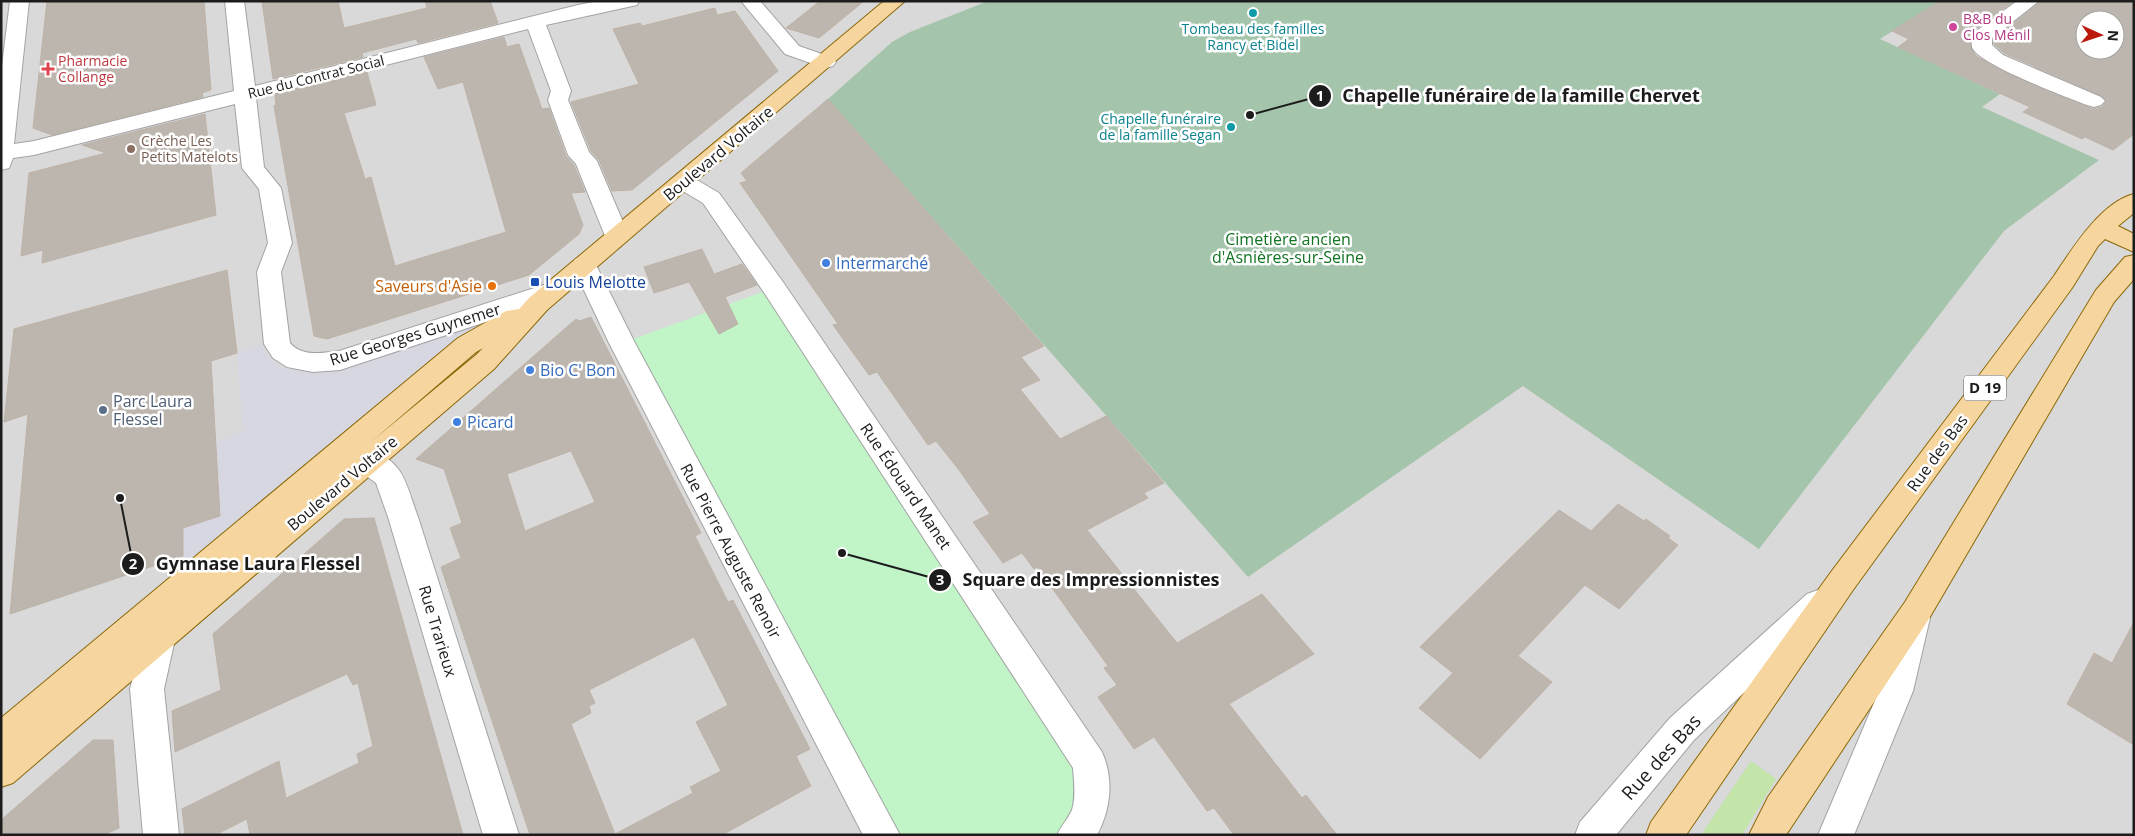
<svg xmlns="http://www.w3.org/2000/svg" width="2135" height="836" viewBox="0 0 2135 836" font-family="'Open Sans',sans-serif">
	<style>
		.residential { fill: #dad9d9; fill-rule: evenodd }
		.grass { fill: #c3e5aa }
		.cemetery { fill: #a5c4ac }
		.park { fill: #c1f5c8 }
		.plaza { fill: #d7d7e2 }
		.building { fill: #bdb6af; stroke: #beb2a6; fill-rule: evenodd }
		.lines { fill: none; stroke-linecap: round; stroke-linejoin: round }
		.minor-casing { stroke: #a3a3a3; stroke-width: 2 }
		.major-casing { stroke: #8b6909; stroke-width: 2 }
		.minor { fill: #fff; fill-rule: evenodd }
		.major { fill: #f6d69e; fill-rule: evenodd }
		.culture-dot { fill: #0f9aa8; stroke: #fff; stroke-width: 2 }
		.hotel-dot { fill: #d1479c; stroke: #fff; stroke-width: 2 }
		.health-dot { fill: #e0444e; stroke: #fff; stroke-width: 2 }
		.education-dot { fill: #8d6e63; stroke: #fff; stroke-width: 2 }
		.shop-dot { fill: #3f7fe0; stroke: #fff; stroke-width: 2 }
		.transit-dot { fill: #1a4fb4; stroke: #fff; stroke-width: 2 }
		.food-dot { fill: #e8710a; stroke: #fff; stroke-width: 2 }
		.service-dot { fill: #5c6f8a; stroke: #fff; stroke-width: 2 }
		.labels { text-anchor: middle; stroke-width: 5; stroke-linejoin: round; paint-order: stroke }
		.far-hotel-label { font-size: 14px; fill: #b23c85; stroke: #fff; text-anchor: start }
		.far-culture-label { font-size: 14px; fill: #0d838f; stroke: #fff }
		.far-health-label { font-size: 14px; fill: #be3a42; stroke: #fff; text-anchor: start }
		.far-street-label { font-size: 14px; fill: #1c1c1c; stroke: #fff }
		.far-education-label { font-size: 14px; fill: #785e54; stroke: #fff; text-anchor: start }
		.shield { fill: #fff; stroke: #606060; stroke-width: 1 }
		.shield-label { font-size: 15px; font-weight: bold; fill: #1c1c1c }
		.street-label { font-size: 16px; fill: #1c1c1c; stroke: #fff }
		.park-label { font-size: 16px; fill: #127320; stroke: #fff }
		.shop-label { font-size: 16px; fill: #366cbe; stroke: #fff; text-anchor: start }
		.transit-label { font-size: 16px; fill: #164399; stroke: #fff; text-anchor: start }
		.food-label { font-size: 16px; fill: #c56008; stroke: #fff; text-anchor: end }
		.service-label { font-size: 16px; fill: #4e5e75; stroke: #fff; text-anchor: start }
		.near-street-label { font-size: 19px; fill: #1c1c1c; stroke: #fff }
		.leader { fill: none; stroke: #1c1c1c; stroke-width: 2 }
		.callout-dot { fill: #1c1c1c; stroke: #fff; stroke-width: 2 }
		.mark-label { font-size: 15px; text-anchor: middle; font-weight: bold; fill: #fff }
		.callout-label { font-size: 18px; text-anchor: middle; font-weight: bold; fill: #1c1c1c; stroke: #fff; stroke-width: 5; stroke-linejoin: round; paint-order: stroke }
	</style>
	<rect width="100%" height="100%" fill="#edeae2"/>
	<path class="residential" d="M1 1H2134V835H1ZM2085 20H2115V50H2085Z"/>
	<path class="grass" d="M1751 761 1776 779 1742 835H1701Z"/>
	<path class="cemetery" d="M988 1H1940L1880 39 2000 94 1982 107 2099 160 2004 231 1759 549 1523 386 1248 577 828 99 892 42 910 32Z"/>
	<path class="park" d="M774 288 1090 764 1075 835H882L622 343Z"/>
	<path class="plaza" d="M478 324 477 328 199 566 183 556V528L220 516 216 441 243 432 237 353 264 344 266 355 276 365 294 371H317Z"/>
	<path class="building" d="M47 1H204L211 90 202 93 203 97 52 135 33 128Z
		M262 1H338L344 28 427 8 425 1H490L498 23 418 43 416 39 362 53 363 57 273 79Z
		M820 1H864L819 38 786 28Z
		M1940 1H2014L1973 31 1970 39 1971 48 1976 56 2005 72 2093 109 2102 107 2106 102 2102 96 2004 53 1994 44V39L2041 1H2134V134L2113 150 2085 137 2082 139 2023 112 2030 107 1898 47 1909 39 1892 31ZM2085 20H2115V50H2085Z
		M715 8 717 15 735 11 778 71 632 190 612 191 599 160 591 151 571 102 639 84 613 29 640 23 642 26Z
		M504 37 507 47 519 44 542 109 549 108 566 156 574 165 585 192 571 193 583 225 579 234 529 275 327 339 314 336 274 106 276 105 275 95 367 72 376 105 344 113 365 179 371 177 395 266 506 232 463 82 438 89 424 57Z
		M828 99 1044 346 1021 357 1040 380 1020 389 1060 439 1106 416 1164 483 1144 493 1148 498 1087 530 1177 643 1262 594 1314 654 1229 704 1302 798 1306 795 1337 835H1234L1214 808 1207 811 1154 737 1134 749 1098 697 1117 685 1104 668 1108 666 1037 567 1034 569 1022 553 1003 563 973 522 990 514 959 470 936 441 928 445 877 372 869 375 833 325 838 324 740 183 747 181 741 173Z
		M205 114 216 215 42 263 43 250 21 256 29 173 106 153 82 145Z
		M702 249 714 274 742 264 757 285 725 297 738 324 719 334 689 282 654 293 644 267Z
		M227 270 237 353 211 361 220 516 183 528V556L10 614 28 414 4 422 14 329Z
		M591 317 701 533 695 536 728 602 733 600 810 749 796 756 811 786 722 835H530L441 567 461 558 450 528 462 523 444 469 416 459 576 319 579 321ZM571 451 595 502 525 531 507 474ZM694 637 728 705 696 722 721 771 690 787 693 793 615 834 571 724 591 713 589 706 595 703 589 690Z
		M1618 504 1644 521 1646 519 1670 536 1668 538 1678 545 1619 609 1585 585 1518 656 1552 682 1480 759 1419 708 1453 673 1420 647 1559 510 1591 531Z
		M374 518 463 835H250L247 819 215 835H185L182 809 279 761 286 798 359 763 357 754 373 746 358 683 353 685 347 674 175 752 172 711 221 690 213 634 344 519Z
		M2134 622V745L2067 704 2094 653 2112 663Z
		M93 740H113L119 828 104 835H1V820Z"/>
	<g class="lines">
		<defs>
			<path id="minor" d="M10 1H29L14 144 34 141 234 91 225 1H244L255 86 578 5 599 1H639L637 5 546 25 571 91 568 100 589 152 597 161 629 236 625 241 617 244 609 241 605 236 576 164 568 155 548 100 551 91 528 29 256 98 264 167 281 188 292 243 281 272 290 343C302 357 322 353 339 351L553 282 562 285 565 291 562 297 340 370 313 372 287 367 273 358 264 344 257 272 268 243 259 189 242 168 235 104 34 155 13 158 9 168 1 170V74Z
				M741 1H760L799 46 833 58 836 62 833 66 826 68 819 66 785 54Z
				M2017 1H2039L1992 38V45L2003 55 2101 97 2105 101 2101 105 2094 107 2087 105C2067 97 1977 64 1972 47 1971 42 1972 36 1975 32Z
				M684 175 692 177 719 193 783 282 1102 752C1114 779 1111 809 1097 835H1057C1061 826 1068 819 1072 810 1076 797 1074 781 1073 768L765 294 703 203 676 187 673 182 676 177Z
				M584 257 593 259 635 343 900 835H863L609 343 572 265 575 259Z
				M347 436C364 442 388 455 399 470 408 483 412 502 418 517L519 835H483L388 517 376 483 337 455 333 447 337 439Z
				M1818 590 1829 594 1834 603 1829 612 1694 740 1616 835H1575L1580 822 1670 718 1807 594Z
				M1914 604 1925 608 1930 618 1913 691 1854 835H1818L1879 691 1898 618 1903 608Z
				M159 625 170 629 175 639 164 689 179 835H143L130 689 143 639 148 629Z"/>
			<path id="major" d="M884 1H905L547 310 494 369 13 783 1 787V718L458 338 506 311 519 309 529 298ZM483 348 476 355 371 442 476 352Z
				M2134 194V213L2118 226 2134 234V252L2105 239 2098 246 2072 288 1853 590 1686 835H1646L1651 822 1831 572 2054 276C2072 249 2101 202 2134 194Z
				M2134 255V279L2114 302 1927 622 1786 835H1749L1768 797 1905 602 2096 290 2125 257Z"/>
		</defs>
		<use href="#minor" class="minor-casing"/>
		<use href="#major" class="major-casing"/>
		<use href="#minor" class="minor"/>
		<use href="#major" class="major"/>
	</g>
	<g class="culture-dot">
		<circle cx="1253" cy="13" r="5"/>
		<circle cx="1231" cy="127" r="5"/>
	</g>
	<circle class="hotel-dot" cx="1953" cy="27" r="5"/>
	<path class="health-dot" d="M45.5 61.5h5v5h5v5h-5v5h-5v-5h-5v-5h5z"/>
	<circle class="education-dot" cx="131" cy="149" r="5"/>
	<g class="shop-dot">
		<circle cx="826" cy="263" r="5"/>
		<circle cx="530" cy="370" r="5"/>
		<circle cx="457" cy="422" r="5"/>
	</g>
	<rect class="transit-dot" x="530" y="277" width="10" height="10" rx="2.5"/>
	<circle class="food-dot" cx="492" cy="286" r="5"/>
	<circle class="service-dot" cx="103" cy="410" r="5"/>
	<g class="labels">
		<g class="far-hotel-label">
			<text x="1963" y="24">B&amp;B du<tspan x="1963" dy="16">Clos Ménil</tspan></text>
		</g>
		<g class="far-culture-label">
			<text x="1253" y="34">Tombeau des familles<tspan x="1253" dy="16">Rancy et Bidel</tspan></text>
			<text x="1221" y="124" text-anchor="end">Chapelle funéraire<tspan x="1221" dy="16">de la famille Segan</tspan></text>
		</g>
		<g class="far-health-label">
			<text x="58" y="66">Pharmacie<tspan x="58" dy="16">Collange</tspan></text>
		</g>
		<g class="far-street-label">
			<text transform="translate(316 77) rotate(-14)" y="5">Rue du Contrat Social</text>
		</g>
		<g class="far-education-label">
			<text x="141" y="146">Crèche Les<tspan x="141" dy="16">Petits Matelots</tspan></text>
		</g>
		<rect class="shield" x="1964" y="375.5" width="42" height="25" rx="4"/>
		<g class="shield-label">
			<text x="1985" y="393">D 19</text>
		</g>
		<g class="street-label">
			<text transform="translate(718 153) rotate(-40)" y="6">Boulevard Voltaire</text>
			<text transform="translate(415 334) rotate(-17)" y="6">Rue Georges Guynemer</text>
			<text transform="translate(1937 453) rotate(-54)" y="6">Rue des Bas</text>
			<text transform="translate(342 483) rotate(-40)" y="6">Boulevard Voltaire</text>
			<text transform="translate(906 486) rotate(56)" y="6">Rue Édouard Manet</text>
			<text transform="translate(731 551) rotate(62)" y="6">Rue Pierre Auguste Renoir</text>
			<text transform="translate(438 631) rotate(73)" y="6">Rue Trarieux</text>
		</g>
		<g class="park-label">
			<text x="1288" y="245">Cimetière ancien<tspan x="1288" dy="18">d'Asnières-sur-Seine</tspan></text>
		</g>
		<g class="shop-label">
			<text x="836" y="269">Intermarché</text>
			<text x="540" y="376">Bio C' Bon</text>
			<text x="467" y="428">Picard</text>
		</g>
		<g class="transit-label">
			<text x="545" y="288">Louis Melotte</text>
		</g>
		<g class="food-label">
			<text x="482" y="292">Saveurs d'Asie</text>
		</g>
		<g class="service-label">
			<text x="113" y="407">Parc Laura<tspan x="113" dy="18">Flessel</tspan></text>
		</g>
		<g class="near-street-label">
			<text transform="translate(1661 757) rotate(-48)" y="7">Rue des Bas</text>
		</g>
	</g>
	<path class="leader" d="M1250 115L1320 96M120 498L133 564M842 553L940 580"/>
	<g class="callout-dot">
		<circle cx="1250" cy="115" r="5"/>
		<circle cx="120" cy="498" r="5"/>
		<circle cx="842" cy="553" r="5"/>
		<circle cx="1320" cy="96" r="12"/>
		<circle cx="133" cy="564" r="12"/>
		<circle cx="940" cy="580" r="12"/>
	</g>
	<g class="mark-label">
		<text x="1320" y="101">1</text>
		<text x="133" y="569">2</text>
		<text x="940" y="585">3</text>
	</g>
	<g class="callout-label">
		<text x="1521" y="102">Chapelle funéraire de la famille Chervet</text>
		<text x="258" y="570">Gymnase Laura Flessel</text>
		<text x="1091" y="586">Square des Impressionnistes</text>
	</g>
	<rect width="2135" height="836" fill="none" stroke="#1c1c1c" stroke-width="5"/>
	<g transform="translate(2100 35) rotate(93)"><circle r="24" fill="#ffffff" stroke="#a4a4a4"/>
	<path d="M0-4L9 19L0 12L-9 19Z" fill="#bc170c"/>
	<text y="-8" font-size="14" font-weight="bold" text-anchor="middle" fill="#1c1c1c">N</text>
	</g>
</svg>
